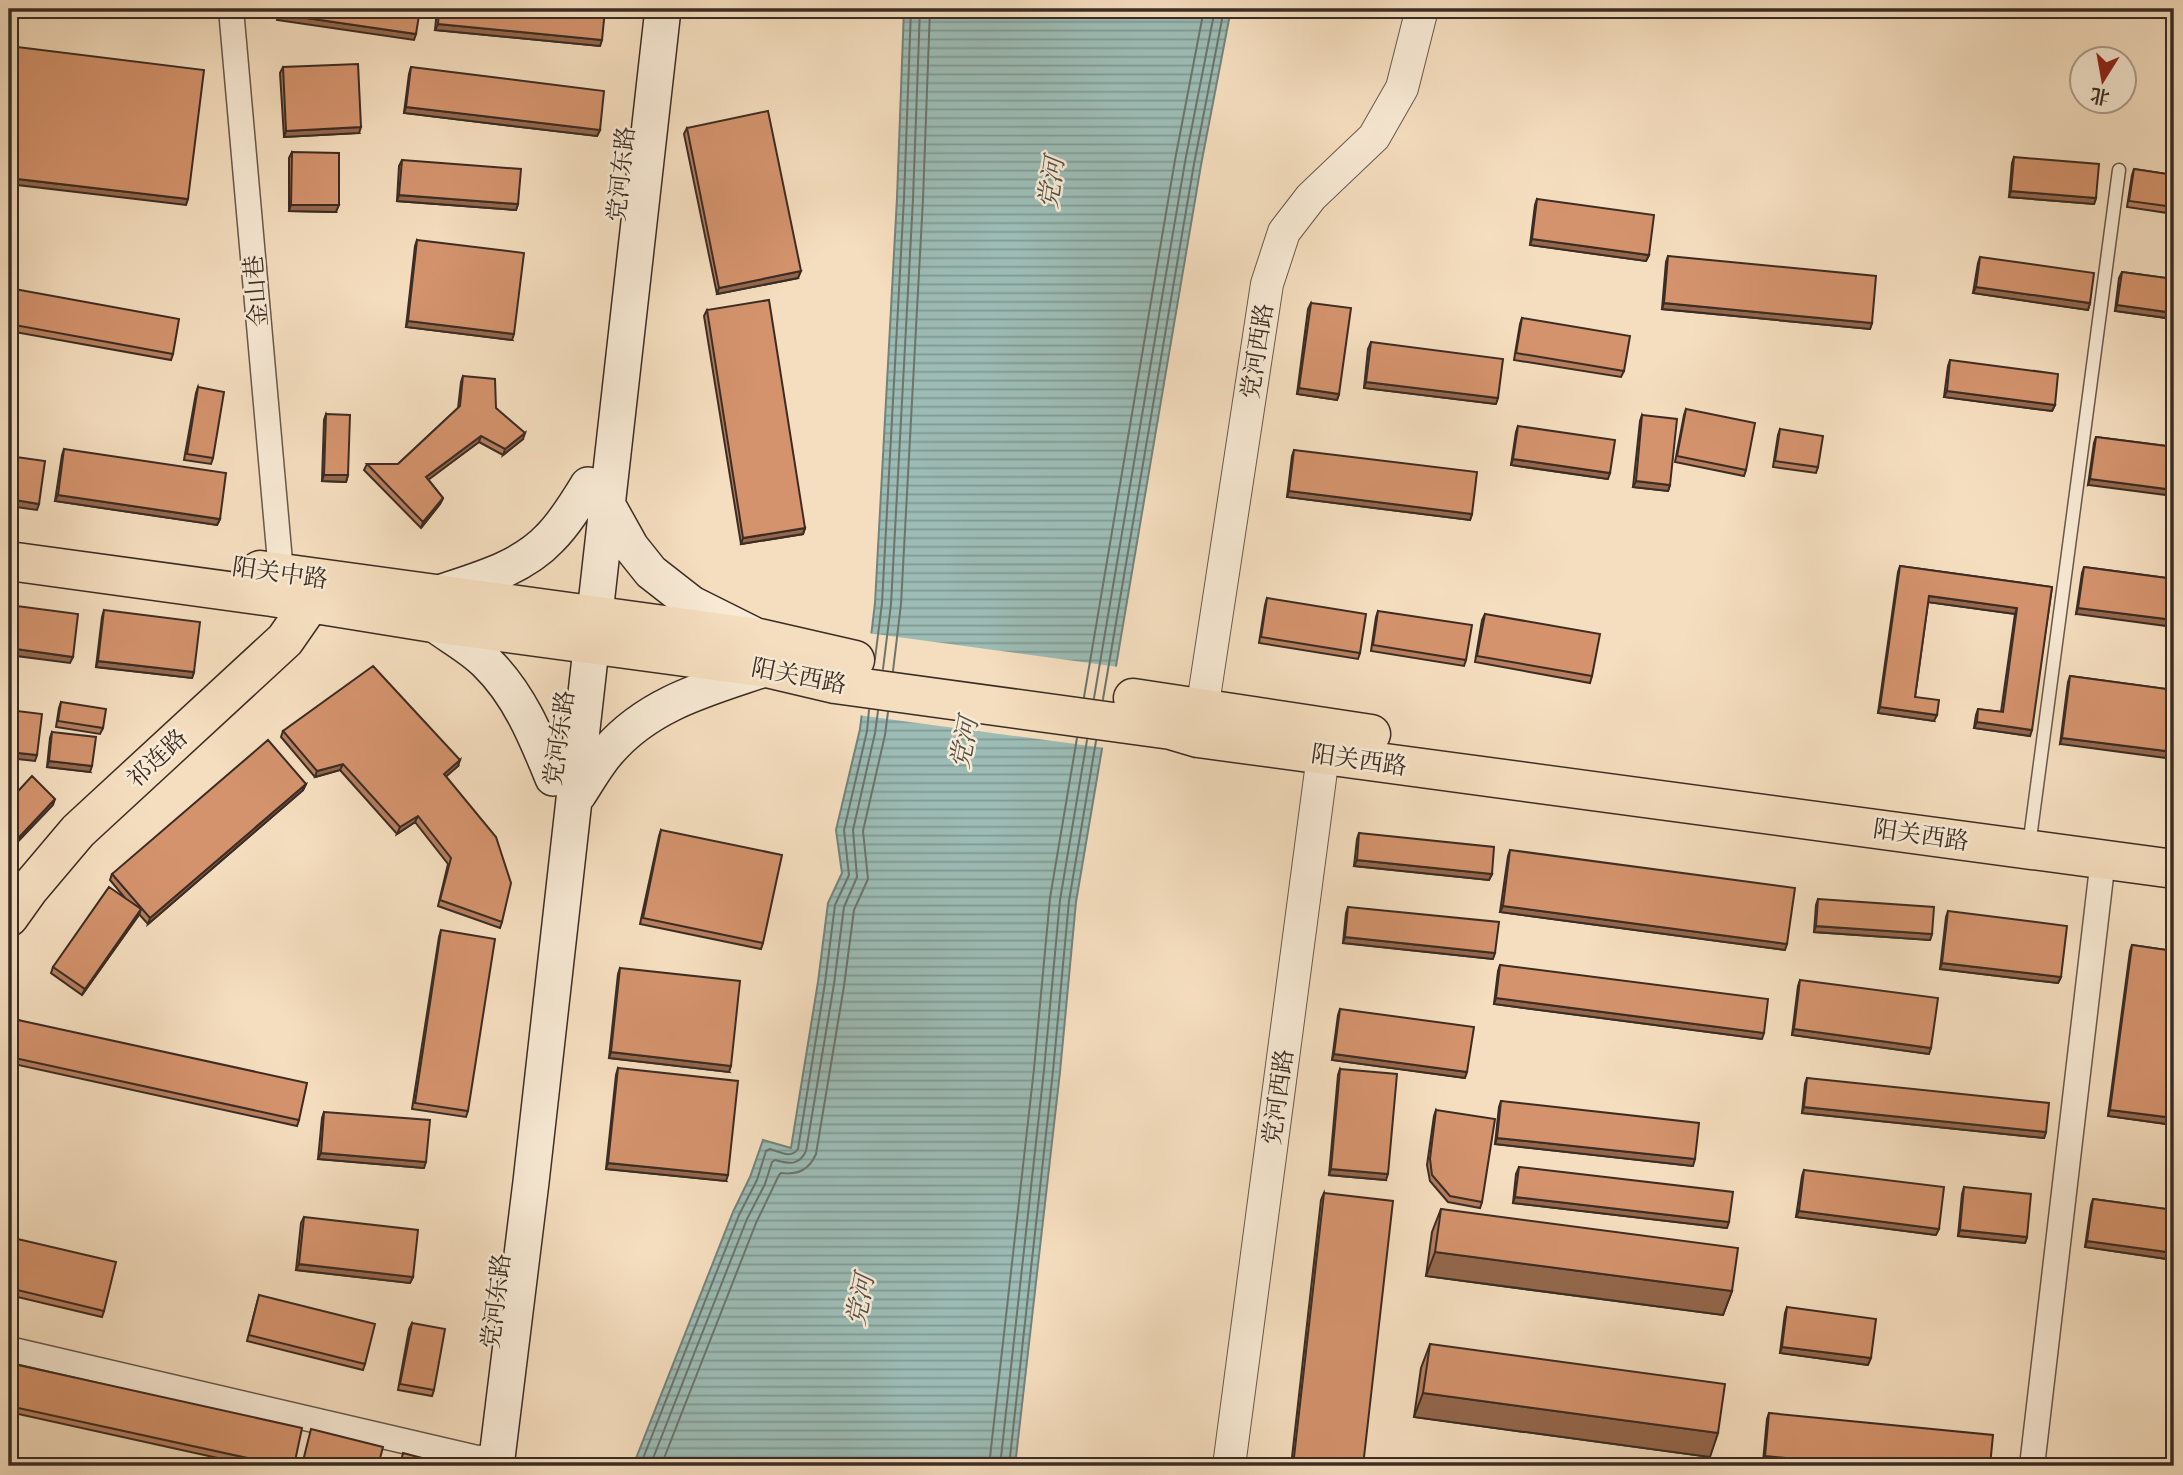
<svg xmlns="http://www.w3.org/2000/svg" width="2183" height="1475" viewBox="0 0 2183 1475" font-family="'Gentium Book Plus','Noto Serif SC',serif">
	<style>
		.water { fill: url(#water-rules); stroke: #75827b; stroke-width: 2 }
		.pier { fill: #f5debf }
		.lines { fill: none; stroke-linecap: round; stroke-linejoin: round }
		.shore { stroke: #6c746c; stroke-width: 2 }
		.service-casing { stroke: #6a584b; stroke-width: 15 }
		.minor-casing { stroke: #6a584b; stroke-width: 27 }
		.tertiary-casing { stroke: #6a584b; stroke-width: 34 }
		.secondary-casing { stroke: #3b2c24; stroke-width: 38 }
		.trunk-casing { stroke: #3b2c24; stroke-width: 41 }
		.service { stroke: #f8ead5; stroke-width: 12 }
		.minor { stroke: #f8ead5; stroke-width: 24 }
		.tertiary { stroke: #f8ead5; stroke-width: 32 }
		.secondary { stroke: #f8ead5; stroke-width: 35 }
		.trunk { stroke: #f5debf; stroke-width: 38 }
		.wall { fill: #b67e5e; stroke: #3b2c24; stroke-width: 2 }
		.shaded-wall { fill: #94674c; stroke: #3b2c24; stroke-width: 2 }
		.building { fill: #d4936d; stroke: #3b2c24; stroke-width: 2 }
		.labels { text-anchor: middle; stroke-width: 5; stroke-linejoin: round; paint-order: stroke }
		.street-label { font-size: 24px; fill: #3b2c24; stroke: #f8ead5 }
		.water-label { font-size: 26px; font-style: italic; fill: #535048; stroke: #f8ead5 }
	</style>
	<defs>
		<pattern id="water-rules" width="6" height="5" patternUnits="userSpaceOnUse" patternTransform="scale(1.75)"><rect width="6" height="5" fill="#9cbcb5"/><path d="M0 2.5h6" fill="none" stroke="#809993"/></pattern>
	</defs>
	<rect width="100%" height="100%" fill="#f5debf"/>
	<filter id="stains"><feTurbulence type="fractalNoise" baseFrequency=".00286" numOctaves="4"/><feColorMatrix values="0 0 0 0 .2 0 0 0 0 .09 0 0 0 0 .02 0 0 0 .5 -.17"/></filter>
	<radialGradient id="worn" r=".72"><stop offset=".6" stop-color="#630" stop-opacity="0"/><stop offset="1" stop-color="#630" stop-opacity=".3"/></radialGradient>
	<path class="water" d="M904 9H1231L1201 165 1076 902 1060 1072 1015 1466H633L733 1212 750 1177 763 1140 791 1148 818 982 828 903 842 873 836 830 860 729 875 603 897 198Z"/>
	<path class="pier" d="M868 633 1119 667 1105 748 858 715Z"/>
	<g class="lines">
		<path class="shore" d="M875 659 882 603 904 198 911 9
			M883 669 891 604 913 199 920 9
			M893 671 901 604 923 199 930 9
			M1084 697 1175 160 1204 9
			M1094 698 1185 162 1215 9
			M1103 699 1194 164 1224 9
			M640 1466 739 1215 757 1180 766 1151 770 1149C780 1152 791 1159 798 1149L825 983 835 905 849 875 844 830 867 731 869 710
			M650 1466 747 1219 765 1184 772 1162 775 1160C789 1164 799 1166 806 1151L834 984 844 907 857 877 853 830 875 733 878 711
			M661 1466 756 1223 779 1175 781 1173C798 1175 809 1170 816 1154L844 986 854 910 868 879 863 831 885 735 888 712
			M989 1466 1034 1069 1050 898 1077 738
			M1000 1466 1044 1070 1060 900 1087 740
			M1009 1466 1053 1071 1069 901 1096 741"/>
		<defs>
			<path id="service" d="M2029 846 2119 170"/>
			<path id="minor" d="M231 9 281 573
				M9 1349 477 1458 498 1457
				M2032 1466 2103 859"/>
			<path id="tertiary" d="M1199 730 1267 284 1284 232 1311 197 1374 137 1402 88 1422 9
				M1229 1466 1326 733"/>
			<path id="secondary" d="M607 504 631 547 651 572 692 604 752 634
				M433 595C474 581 520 570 550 538 565 523 577 503 588 485
				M433 623C450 636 471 647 486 662 519 694 536 736 553 778
				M578 795C588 780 597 763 609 750 651 702 709 688 767 668
				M496 1466 531 1182 663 9"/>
			<path id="trunk" d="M9 561 272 597 433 623 767 668 835 684 1171 730 1198 738 2174 869
				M260 570 759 638 855 660
				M1133 698 1371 734
				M9 917 29 889 78 831 285 640 310 604"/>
		</defs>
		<use href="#service" class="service-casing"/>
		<use href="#minor" class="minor-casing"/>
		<use href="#tertiary" class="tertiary-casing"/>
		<use href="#secondary" class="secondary-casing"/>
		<use href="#trunk" class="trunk-casing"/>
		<use href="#service" class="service"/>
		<use href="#minor" class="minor"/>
		<use href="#tertiary" class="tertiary"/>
		<use href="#secondary" class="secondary"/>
		<use href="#trunk" class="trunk"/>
	</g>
	<path class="wall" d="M437 9H605L600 46 435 30Z
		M283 67 359 133 284 137 280 73Z
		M411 67 600 130 597 136 404 113 409 74Z
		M687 128 798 278 717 294 684 134Z
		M292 152 336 212 289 211V158Z
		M2014 157 2096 198 2094 204 2009 197 2012 163Z
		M402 160 518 204 516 210 397 201 399 166Z
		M2134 169 2174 175V214L2127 207 2132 175Z
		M1537 199 1649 255 1646 261 1530 245 1535 205Z
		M417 240 512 340 406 327 415 246Z
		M1668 256 1872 323 1870 329 1662 309 1666 262Z
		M1980 257 2090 303 2088 310 1973 293 1978 263Z
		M2122 272 2174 279V319L2115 311 2119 278Z
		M9 288 173 354 171 360 9 331Z
		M1311 303 1339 394 1337 400 1297 394 1308 309Z
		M707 310 805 528 803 534 741 544 704 316Z
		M1522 318 1624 371 1621 377 1514 360 1520 324Z
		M1371 342 1496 404 1364 388 1368 349Z
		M1950 360 2055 405 2052 411 1944 397 1948 366Z
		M463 376 496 408 523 439 503 455 479 442 428 479 443 498 440 504 421 528 364 470 367 464H398L458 408 461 382Z
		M198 387 213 458 211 464 184 460 196 393Z
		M1686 409 1746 470 1744 476 1675 462 1684 415Z
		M326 414 348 475 346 482 322 481 324 420Z
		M1642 415 1670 485 1668 491 1633 487 1640 421Z
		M1518 426 1608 479 1511 465 1516 432Z
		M1780 429 1818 467 1816 473 1773 467 1778 435Z
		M2096 437 2174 447 2088 485 2094 443Z
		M64 449 220 519 217 525 55 501 62 455Z
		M1294 450 1472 514 1470 520 1287 497 1292 456Z
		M1900 566 2052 587 2030 736 1974 728 1976 715 1978 709 2001 712 2015 614 1928 602 1915 697 1934 721 1878 713 1898 572Z
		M2084 567 2174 579 2076 614 2082 573Z
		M1267 598 1360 653 1358 659 1259 643 1265 605Z
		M104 610 194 672 192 678 96 667 102 617Z
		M1378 611 1466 660 1464 666 1371 651 1376 617Z
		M1485 614 1592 676 1590 683 1475 662 1482 620Z
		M2070 676 2174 690 2060 744 2068 682Z
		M61 702 103 728 100 734 56 727 59 708Z
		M283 731 458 766 446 776 502 922 500 928 438 906 448 864 415 822 397 834 340 770 315 777 281 737Z
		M52 732 90 772 47 767 50 738Z
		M306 784 303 790 148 924 139 914 82 995 51 973 53 967 125 898 110 880 112 874Z
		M661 830 763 943 761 949 640 924 659 836Z
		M1359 833 1492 874 1489 880 1354 866 1357 839Z
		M1510 850 1785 950 1500 912 1508 856Z
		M1818 899 1932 934 1930 940 1814 932 1816 905Z
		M1348 907 1493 959 1343 943 1346 913Z
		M1948 911 2061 977 2058 983 1940 969 1946 917Z
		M441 930 468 1111 466 1117 412 1109 439 937Z
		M2132 945 2174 951V1125L2108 1116 2130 951Z
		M1500 965 1762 1039 1494 1004 1498 971Z
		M620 968 729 1072 609 1058 618 974Z
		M1800 980 1929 1054 1792 1035 1798 986Z
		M1340 1009 1465 1078 1332 1060 1338 1015Z
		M18 1020 299 1120 297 1126 9 1063V1058Z
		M618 1068 726 1181 606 1169 616 1075Z
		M1340 1069 1386 1180 1329 1175 1338 1075Z
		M1807 1078 2046 1132 2044 1138 1802 1113 1805 1084Z
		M1501 1101 1693 1166 1495 1144 1499 1107Z
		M1436 1110 1482 1202 1480 1208 1448 1202 1430 1181 1427 1165 1434 1116Z
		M324 1112 424 1168 318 1159 322 1118Z
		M1519 1167 1727 1228 1513 1203 1516 1174Z
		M1804 1170 1936 1235 1796 1217 1802 1176Z
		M1964 1187 2027 1237 2025 1243 1958 1236 1962 1194Z
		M1324 1193 1363 1466H1291L1321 1200Z
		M2093 1199 2174 1210V1260L2085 1247 2091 1205Z
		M1441 1209 1732 1291 1723 1315 1426 1276 1432 1232Z
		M304 1217 413 1277 410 1283 296 1270 301 1223Z
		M9 1237 104 1311 102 1317 9 1295Z
		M259 1295 365 1364 363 1370 247 1341Z
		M1787 1307 1868 1365 1780 1353 1785 1313Z
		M412 1323 434 1390 432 1396 398 1390 409 1329Z
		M1430 1344 1710 1457 1414 1417 1421 1368Z
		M9 1363 294 1466H254L9 1412Z
		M1769 1413 1990 1466H1805L1763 1462 1767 1419Z"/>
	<path class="shaded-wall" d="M279 14 416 34 414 40 277 20Z
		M438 24 602 40 600 46 435 30Z
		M406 107 600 130 597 136 404 113Z
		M361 127 359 133 284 137 286 131Z
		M9 178 188 199 186 205 9 184Z
		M2011 191 2096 198 2094 204 2009 197Z
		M399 195 518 204 516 210 397 201Z
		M291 205H339L336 212 289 211Z
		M1532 239 1649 255 1646 261 1530 245Z
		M801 271 798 278 717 294 719 288Z
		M1976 287 2090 303 2088 310 1973 293Z
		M1664 303 1872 323 1870 329 1662 309Z
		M2117 305 2174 313V319L2115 311Z
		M408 321 514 334 512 340 406 327Z
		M1366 382 1498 398 1496 404 1364 388Z
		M1299 388 1339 394 1337 400 1297 394Z
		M1947 391 2055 405 2052 411 1944 397Z
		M525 433 523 439 503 455 505 449Z
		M481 436 479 442 424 483 426 477Z
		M1513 459 1610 473 1608 479 1511 465Z
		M324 475H348L346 482 322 481Z
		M2090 479 2174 490V496L2088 485Z
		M1636 481 1670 485 1668 491 1633 487Z
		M1289 491 1472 514 1470 520 1287 497Z
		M58 495 220 519 217 525 55 501Z
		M443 498 440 504 421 528 423 522Z
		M9 499 39 504 37 510 9 506Z
		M805 528 803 534 741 544 743 538Z
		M1929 596 2017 608 2015 614 1927 602Z
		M2078 608 2174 620V627L2076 614Z
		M9 648 73 657 70 663 9 655Z
		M98 661 194 672 192 678 96 667Z
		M1880 707 1937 715 1934 721 1878 713Z
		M1977 722 2032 730 2030 736 1974 728Z
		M2062 738 2174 752V759L2060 744Z
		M9 752 37 755 35 761 9 758Z
		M460 760 458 766 442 780 444 774Z
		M49 761 92 766 90 772 47 767Z
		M343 764 340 770 315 777 317 771Z
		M306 784 303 790 148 924 150 918Z
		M55 799 53 805 9 851V848Z
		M418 816 415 822 397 834 400 827Z
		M1357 860 1492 874 1489 880 1354 866Z
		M1503 906 1787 944 1785 950 1500 912Z
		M141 909 139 915 82 995 85 989Z
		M1816 926 1932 934 1930 940 1814 932Z
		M1345 937 1495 953 1493 959 1343 943Z
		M1942 963 2061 977 2058 983 1940 969Z
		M1496 998 1764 1033 1762 1039 1494 1004Z
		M1794 1029 1931 1048 1929 1054 1792 1035Z
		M611 1052 731 1066 729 1072 609 1058Z
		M1334 1054 1467 1072 1465 1078 1332 1060Z
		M1804 1107 2046 1132 2044 1138 1802 1113Z
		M2110 1110 2174 1118V1125L2108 1116Z
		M1497 1138 1695 1159 1693 1166 1495 1144Z
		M321 1153 426 1162 424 1168 318 1159Z
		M608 1163 728 1175 726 1181 606 1169Z
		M1331 1169 1388 1174 1386 1180 1329 1175Z
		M1515 1197 1729 1222 1727 1228 1513 1203Z
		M1799 1211 1939 1229 1936 1235 1796 1217Z
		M1960 1230 2027 1237 2025 1243 1958 1236Z
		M2087 1241 2174 1253V1260L2085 1247Z
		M1435 1252 1732 1291 1723 1315 1426 1276Z
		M299 1264 413 1277 410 1283 296 1270Z
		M1782 1347 1871 1358 1868 1365 1780 1353Z
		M1423 1393 1718 1433 1710 1457 1414 1417Z
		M1765 1456 1869 1466H1805L1763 1462Z"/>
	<path class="building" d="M280 9H420L416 34 279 14Z
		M439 9H605L602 40 438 24Z
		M9 46 204 70 188 199 9 178Z
		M358 64 361 127 286 131 283 67Z
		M411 67 604 91 600 130 406 107Z
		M768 111 801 271 719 288 687 128Z
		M292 152 339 153V205H291Z
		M2014 157 2099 164 2096 198 2011 191Z
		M402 160 521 169 518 204 399 195Z
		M2134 169 2174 175V207L2129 201Z
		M1537 199 1654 215 1649 255 1532 239Z
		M417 240 524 253 514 334 408 321Z
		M1668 256 1876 276 1872 323 1664 303Z
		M1980 257 2094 273 2090 303 1976 287Z
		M2122 272 2174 279V313L2117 305Z
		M9 288 179 319 173 354 9 324Z
		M769 300 805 528 743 538 707 310Z
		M1311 303 1351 308 1339 394 1299 388Z
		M1522 318 1630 336 1624 371 1516 353Z
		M1371 342 1503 359 1498 398 1366 382Z
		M1950 360 2058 374 2055 405 1947 391Z
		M463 376 495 379 496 408 525 433 505 449 481 436 426 477 443 498 423 522 367 464H398L460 406Z
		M198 387 224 392 213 458 187 454Z
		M1686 409 1755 423 1746 470 1677 456Z
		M326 414 350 415 348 475H324Z
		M1642 415 1677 419 1670 485 1636 481Z
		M1518 426 1615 440 1610 473 1513 459Z
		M1780 429 1823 436 1818 467 1775 461Z
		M2096 437 2174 447V490L2090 479Z
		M64 449 226 473 220 519 58 495Z
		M1294 450 1477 472 1472 514 1289 491Z
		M9 456 45 461 39 504 9 499Z
		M1900 566 2052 587 2032 730 1977 722 1978 709 2003 712 2017 608 1929 596 1915 697 1939 700 1937 715 1880 707Z
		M2084 567 2174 579V620L2078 608Z
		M1267 598 1366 614 1360 653 1261 637Z
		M9 605 78 614 73 657 9 648Z
		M104 610 200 622 194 672 98 661Z
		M1378 611 1472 625 1466 660 1373 645Z
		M1485 614 1600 634 1592 676 1477 656Z
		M373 666 460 760 444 774 496 837 511 883 502 922 440 900 451 858 418 816 400 827 343 764 317 771 283 731Z
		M2070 676 2174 690V752L2062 738Z
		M61 702 106 709 103 728 58 721Z
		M9 710 42 714 37 755 9 752Z
		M52 732 96 737 92 766 49 761Z
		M268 740 306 784 150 918 112 874Z
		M32 776 55 799 9 848V801Z
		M661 830 782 855 763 943 643 918Z
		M1359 833 1494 847 1492 874 1357 860Z
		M1510 850 1795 888 1787 944 1503 906Z
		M109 887 141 909 85 989 53 967Z
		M1818 899 1934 907 1932 934 1816 926Z
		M1348 907 1499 922 1495 953 1345 937Z
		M1948 911 2067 926 2061 977 1942 963Z
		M441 930 495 939 468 1111 415 1103Z
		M2132 945 2174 951V1118L2110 1110Z
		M1500 965 1768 999 1764 1033 1496 998Z
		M620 968 740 981 731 1066 611 1052Z
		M1800 980 1938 998 1931 1048 1794 1029Z
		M1340 1009 1474 1027 1467 1072 1334 1054Z
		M18 1020 307 1083 299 1120 10 1057Z
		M618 1068 738 1081 728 1175 608 1163Z
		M1340 1069 1397 1074 1388 1174 1331 1169Z
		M1807 1078 2049 1103 2046 1132 1804 1107Z
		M1501 1101 1699 1123 1695 1159 1497 1138Z
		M1436 1110 1495 1119 1482 1202 1450 1196 1432 1175 1430 1159Z
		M324 1112 430 1120 426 1162 321 1153Z
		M1519 1167 1733 1192 1729 1222 1515 1197Z
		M1804 1170 1944 1187 1939 1229 1799 1211Z
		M1964 1187 2031 1194 2027 1237 1960 1230Z
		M1324 1193 1393 1201 1363 1466H1293Z
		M2093 1199 2174 1210V1253L2087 1241Z
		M1441 1209 1738 1248 1732 1291 1435 1252Z
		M304 1217 418 1230 413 1277 299 1264Z
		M9 1237 116 1262 104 1311 9 1288Z
		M259 1295 375 1324 365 1364 249 1335Z
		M1787 1307 1876 1319 1871 1358 1782 1347Z
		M412 1323 445 1329 434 1390 400 1384Z
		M1430 1344 1725 1384 1718 1433 1423 1393Z
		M9 1363 302 1428 294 1466H284L9 1406Z
		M1769 1413 1993 1435 1990 1466H1869L1765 1456Z
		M311 1429 383 1447 378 1466H307L302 1465Z
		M403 1453 441 1463 440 1466H400Z"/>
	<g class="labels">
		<g class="street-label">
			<text transform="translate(621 174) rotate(-84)" y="8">党河东路</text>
			<text transform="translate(256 291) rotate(-95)" y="8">金山巷</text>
			<text transform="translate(1257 351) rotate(-81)" y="8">党河西路</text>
			<text transform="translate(280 573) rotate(8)" y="8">阳关中路</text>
			<text transform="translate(799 676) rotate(11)" y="8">阳关西路</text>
			<text transform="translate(559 738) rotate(-82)" y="8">党河东路</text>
			<text transform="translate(157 758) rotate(-43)" y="8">祁连路</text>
			<text transform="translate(1359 760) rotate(8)" y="8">阳关西路</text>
			<text transform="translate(1921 835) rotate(8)" y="8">阳关西路</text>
			<text transform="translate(1278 1097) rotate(-82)" y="8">党河西路</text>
			<text transform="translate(496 1301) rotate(-83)" y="8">党河东路</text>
		</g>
		<g class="water-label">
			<text transform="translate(1051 183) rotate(-82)" y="9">党河</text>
			<text transform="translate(964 743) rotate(-79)" y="9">党河</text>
			<text transform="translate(860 1300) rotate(-79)" y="9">党河</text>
		</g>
	</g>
	<rect width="2183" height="1475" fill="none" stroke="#f5debf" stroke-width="35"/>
	<rect x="10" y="10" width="2162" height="1454" fill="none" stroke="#3b2c24" stroke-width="3.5"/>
	<rect x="18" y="18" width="2148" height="1440" fill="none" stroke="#3b2c24" stroke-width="2"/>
	<g transform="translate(2103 80) rotate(191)"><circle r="33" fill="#f8ead5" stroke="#ac9e8e" stroke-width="2"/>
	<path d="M0-5L12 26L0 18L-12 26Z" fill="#8f2418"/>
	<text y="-10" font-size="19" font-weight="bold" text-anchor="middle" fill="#3b2c24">北</text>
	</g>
	<rect width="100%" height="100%" filter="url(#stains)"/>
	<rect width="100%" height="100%" fill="url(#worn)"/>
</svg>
